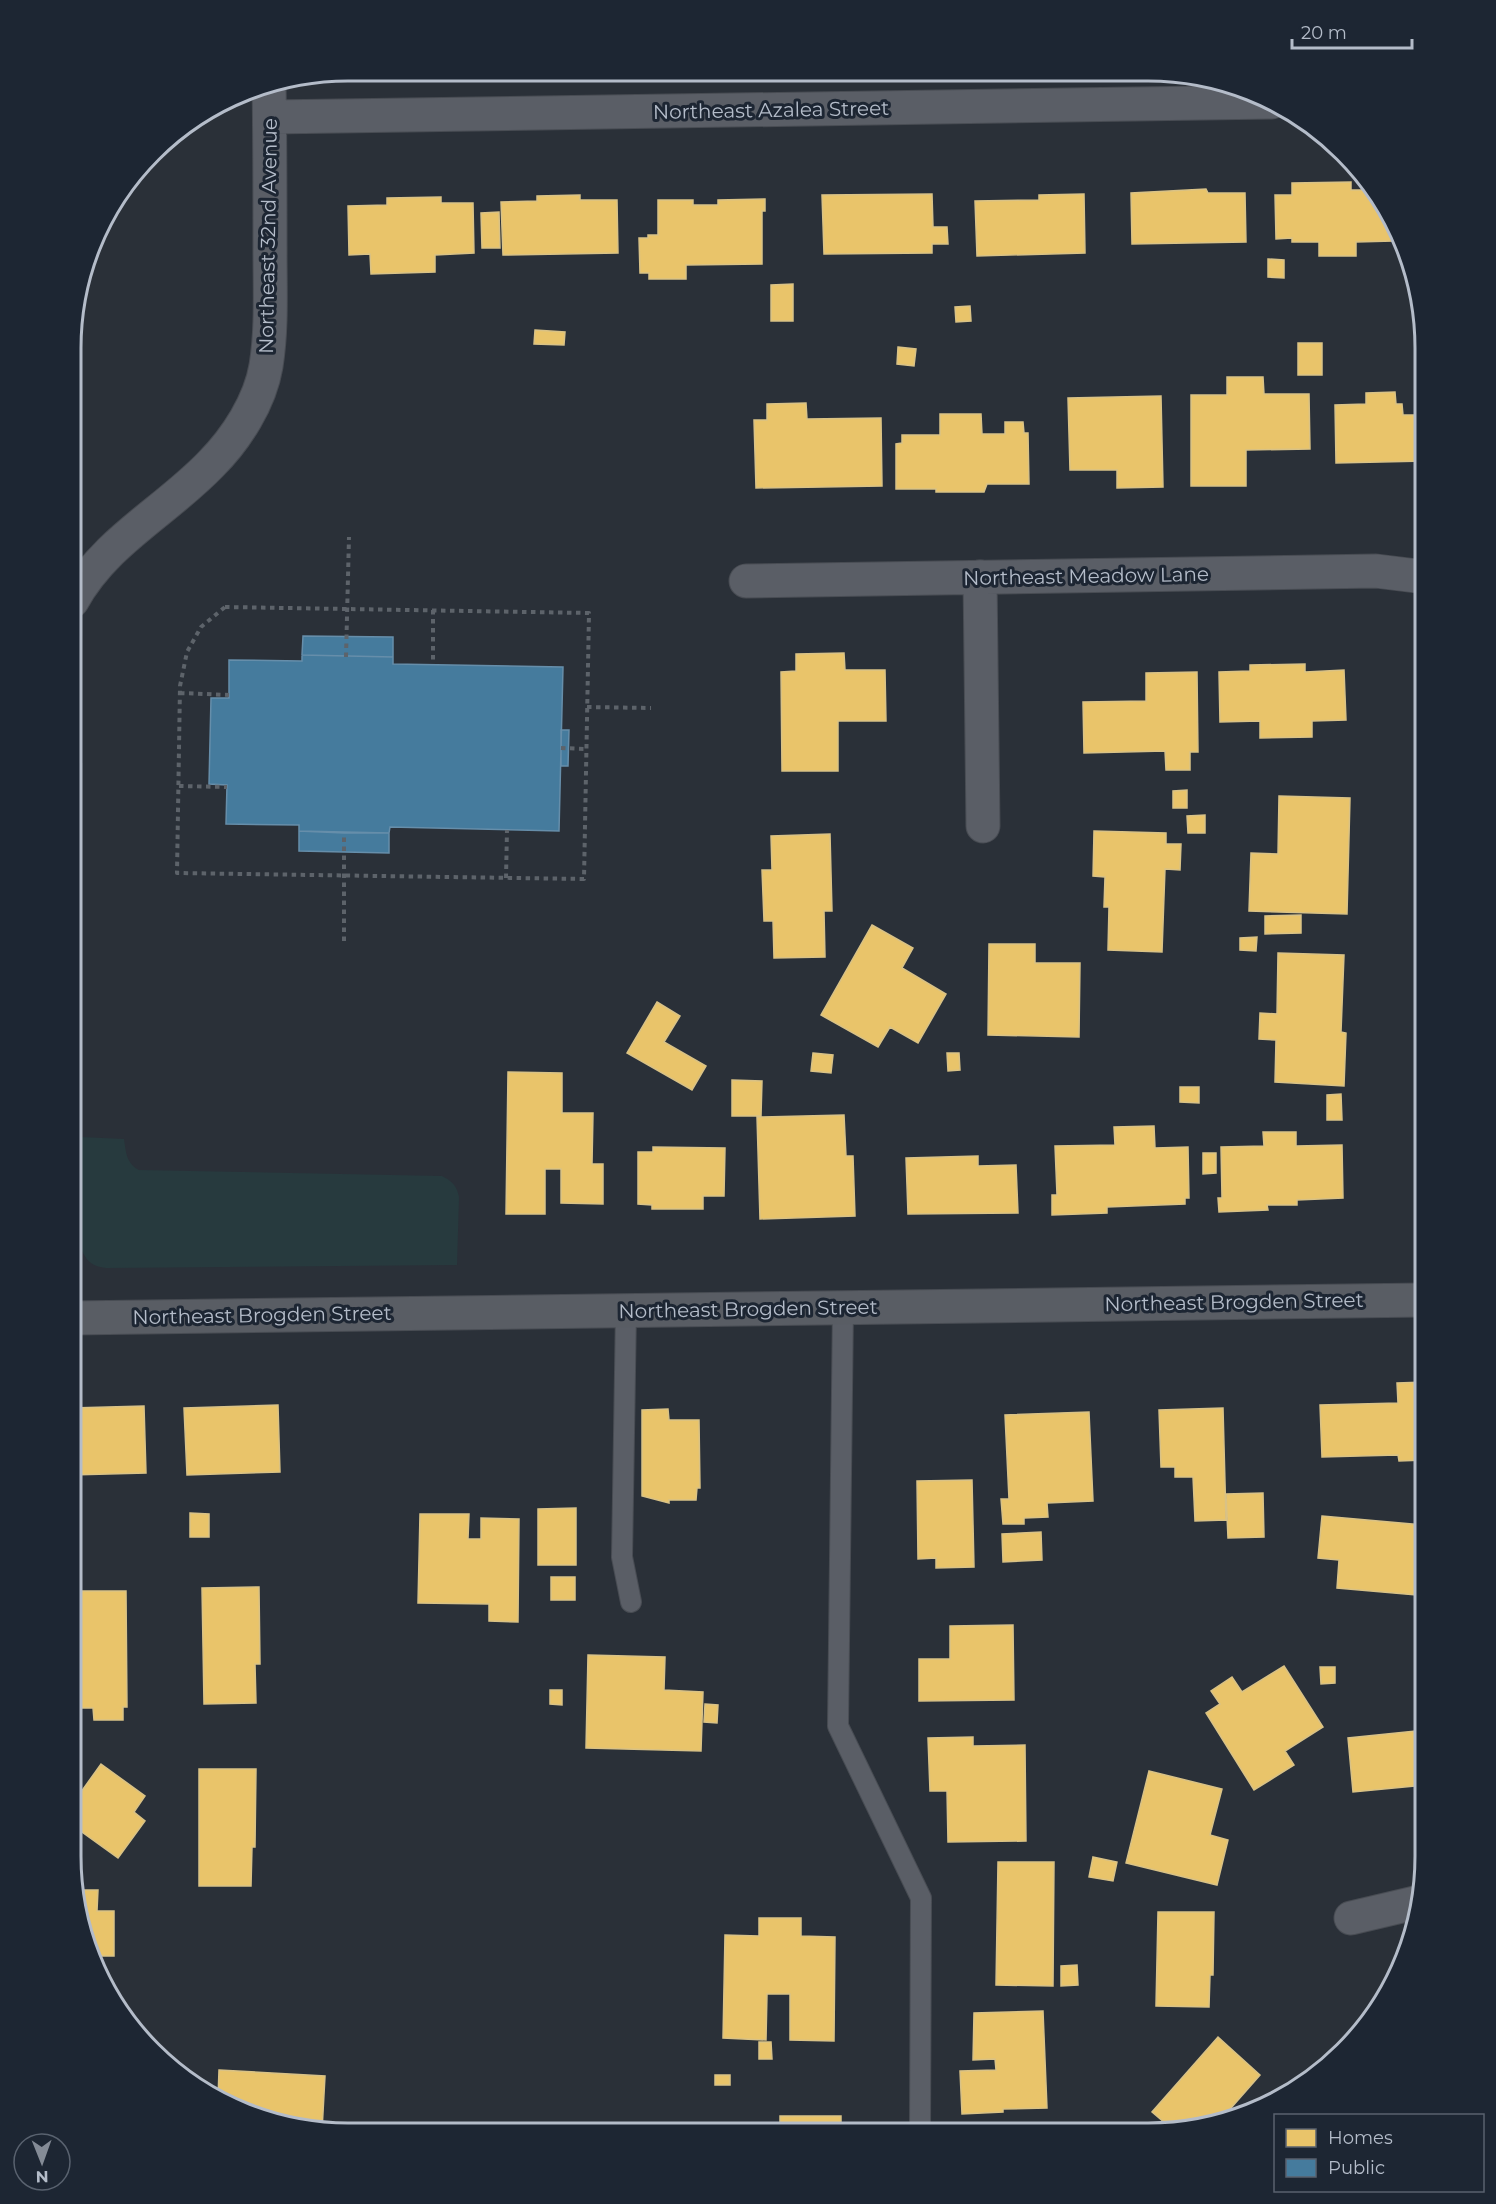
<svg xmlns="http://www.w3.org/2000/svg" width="1496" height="2204" viewBox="0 0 1496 2204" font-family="Montserrat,sans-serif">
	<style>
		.green { fill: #273a3e }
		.homes { fill: #e9c46a; stroke: #d9c286; stroke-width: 1.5 }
		.public { fill: #457b9d; stroke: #668eaa; stroke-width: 1.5 }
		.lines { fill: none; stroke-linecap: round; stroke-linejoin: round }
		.lane-casing { stroke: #484c53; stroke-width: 22 }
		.street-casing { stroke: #484c53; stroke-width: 35 }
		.secondary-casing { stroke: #484c53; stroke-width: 35 }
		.path { stroke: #5d636a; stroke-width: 4; stroke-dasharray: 4.5 4.5; stroke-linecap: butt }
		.lane { stroke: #5a5e66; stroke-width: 20 }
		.street { stroke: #5a5e66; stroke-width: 33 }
		.secondary { stroke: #595d64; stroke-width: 33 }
		.labels { text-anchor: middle; stroke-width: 6; stroke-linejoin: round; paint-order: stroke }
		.street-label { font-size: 20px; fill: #b4bcc9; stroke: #1d2633 }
		.rim { fill: none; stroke: #b4bcc9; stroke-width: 3 }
	</style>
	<rect width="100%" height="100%" fill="#2a3038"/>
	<path class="green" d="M81 1137 124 1139C126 1152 126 1163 139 1170L442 1176C452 1181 457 1186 459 1197L457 1265 106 1268C93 1266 88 1263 82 1251Z"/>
	<path class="homes" d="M1351 182V190H1374L1392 221 1393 241 1356 242V256H1319V242H1292V238L1276 239 1275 195H1292V183Z
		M1206 189 1208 193H1245L1246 242 1132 244 1131 193Z
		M932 194 933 227H947L948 244H932V253L824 254 822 195Z
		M1084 194 1085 253 977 256 975 201 1039 200V195Z
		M580 195V200H617L618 253 503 255 501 202 537 201V196Z
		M441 197V203H473L474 253 435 255V272L371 274 370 254 349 255 348 206 387 205V198Z
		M765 199V211H762V264L686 265V279H649V273H640L639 238H648V235H658V200H693V205H718V200Z
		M499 212 500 248H482L481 213Z
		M1268 259 1284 260V278L1268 277Z
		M793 284V321H771V285Z
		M970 306 971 321 956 322 955 307Z
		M535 330 565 332 564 345 534 344Z
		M1298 343H1322V375H1298Z
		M898 347 916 349 914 366 897 364Z
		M1227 377H1263L1264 394H1309L1310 449 1246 450V486H1191V395H1227Z
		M1395 392 1396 404H1402L1403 415H1425V461L1336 463 1335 405 1366 404V393Z
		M1161 396 1163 487 1117 488V470H1070L1068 398Z
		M806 403 807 419 881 418 882 486 756 488 754 420H767V404Z
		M940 414H981L982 434H1005V422H1023L1024 433H1028L1029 484H987L984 492H936V489H896V444L902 443V435H940Z
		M844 653 845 670H885L886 721H838V771H782L781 672 796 671V654Z
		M1305 664V672L1344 670 1346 720 1312 721V737L1260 738V721L1220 722 1219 672 1250 671V665Z
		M1197 672 1198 752H1190V770H1166L1165 751 1084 753 1083 702 1146 701V673Z
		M1187 790V808H1173V791Z
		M1279 796 1350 798 1347 914 1249 911 1251 853 1278 854Z
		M1205 815V833H1188L1187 816Z
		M1094 831 1166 833V844H1181L1180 870 1165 869 1162 952 1108 950 1109 907H1104L1105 877 1093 876Z
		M830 834 832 911H824L825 957 774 958 773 921H764L762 870H772L771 836Z
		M1301 915V933L1265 934V916Z
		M872 925 913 948 902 968 946 994 918 1043 890 1027 878 1047 821 1015Z
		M1257 937 1256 951 1240 950V938Z
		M989 944H1035V963H1080L1079 1037 988 1035Z
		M1278 953 1344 955 1341 1032 1346 1033 1344 1086 1275 1082 1276 1040 1259 1039 1260 1013 1277 1014Z
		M657 1002 680 1016 664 1042 706 1066 692 1090 627 1053Z
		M813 1053 833 1055 831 1073 811 1071Z
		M947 1053H959L960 1070 948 1071Z
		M508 1072 562 1073V1113H593L592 1164H603V1204L561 1203V1169H545V1214H506Z
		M732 1080 762 1081 761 1116H732Z
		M1180 1087H1199V1103L1180 1102Z
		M1341 1094 1342 1120H1327V1095Z
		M844 1115 846 1156H853L855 1216 760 1219 757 1117Z
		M1154 1126 1155 1148 1188 1147 1189 1198H1185V1204L1107 1207V1213L1052 1215V1195H1057L1055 1146 1115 1145 1114 1127Z
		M1263 1132H1296V1146L1342 1145 1343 1198 1297 1200V1205H1267L1268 1210 1219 1212 1218 1198H1222L1221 1147 1264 1146Z
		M653 1147 725 1148 724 1196H703V1209H652V1205L638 1204V1152H653Z
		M1203 1153H1216V1173L1203 1174Z
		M978 1156V1166L1016 1165 1018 1213 908 1214 906 1158Z
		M1425 1382V1460L1399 1461 1398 1455 1322 1457 1320 1405 1398 1403 1397 1383Z
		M278 1405 280 1472 187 1475 184 1408Z
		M144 1406 146 1473 71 1475V1408Z
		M1223 1408 1226 1520 1195 1521 1193 1477H1175V1467H1161L1159 1410Z
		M668 1409 669 1420H699L700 1488H697L696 1500H669V1503L642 1496V1410Z
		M1089 1412 1093 1501 1047 1503 1048 1517 1024 1518V1524H1003L1001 1499H1009L1005 1415Z
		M972 1480 974 1567 936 1568V1558L918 1559 917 1481Z
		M1263 1493 1264 1537 1228 1538 1226 1494Z
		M576 1508V1565H538V1509Z
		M190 1513 209 1514V1537H190Z
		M420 1514H469L468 1539H481V1518L519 1519 518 1622 489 1621V1604L418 1603Z
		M1322 1516 1423 1525 1416 1595 1337 1588 1339 1560 1318 1558Z
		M1041 1532 1042 1560 1003 1562 1002 1534Z
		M551 1577H575V1600H551Z
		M259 1587 260 1664H255L256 1703 204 1704 202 1588Z
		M71 1591H126L127 1707H123V1720H94L93 1708H75V1667L71 1666Z
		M1013 1625 1014 1700 919 1701V1659H950V1626Z
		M588 1655 665 1657 664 1690 703 1692 701 1751 586 1748Z
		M1284 1666 1323 1727 1285 1751 1294 1765 1254 1790 1206 1713 1220 1704 1211 1691 1232 1677 1242 1692Z
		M1320 1667H1335V1683L1321 1684Z
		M550 1690H562V1705L550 1704Z
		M705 1704 718 1705 717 1723 704 1722Z
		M1425 1730V1785L1353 1792 1348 1738Z
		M973 1737V1746L1025 1745 1026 1841 948 1842 947 1791H930L928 1738Z
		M101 1764 145 1796 134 1812 145 1821 118 1858 71 1824V1806Z
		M199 1769H256L255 1847H252L251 1886H199Z
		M1149 1771 1222 1789 1210 1835 1228 1840 1217 1885 1126 1863Z
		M1093 1857 1117 1862 1113 1881 1089 1877Z
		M998 1862H1054L1053 1986 996 1985Z
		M77 1890H98L97 1911H114V1956H90Z
		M1158 1912H1214L1213 1975H1210L1209 2007 1156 2006Z
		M759 1918H801V1936L835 1937 834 2041 790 2040V1994H767L766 2040 723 2038 725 1935 759 1936Z
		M1077 1965 1078 1985 1061 1986V1966Z
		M1043 2011 1047 2108 1003 2109V2112L962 2114 960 2071 996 2070 995 2059 973 2060 974 2013Z
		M1218 2037 1260 2075 1231 2108 1240 2115 1172 2129 1152 2112Z
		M759 2042H771L772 2059H759Z
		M219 2070 325 2076 322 2131H312L242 2113 218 2098Z
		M715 2075H730V2085H715Z
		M780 2116H841V2133L780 2132Z"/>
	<path class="public" d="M303 636 393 637V657L302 655Z
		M302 655 393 657V664L563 667 559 831 390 827 389 833H344L299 831V825L226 824 227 785 209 784 211 698H229V660L302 661Z
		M561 730H569L568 766H561Z
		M299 831 389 833V853L299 851Z"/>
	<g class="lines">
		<defs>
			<path id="lane" d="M843 1307 838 1726 921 1898 920 2133
				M626 1310 622 1557 631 1602"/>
			<path id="street" d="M270 117 1272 102
				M980 577 983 826
				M746 581 1376 571 1425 577
				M72 601C105 541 165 512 211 464 236 439 260 402 266 366 272 329 270 290 270 252 270 196 270 140 269 84
				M1351 1918 1419 1902"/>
			<path id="secondary" d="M71 1318 1425 1300"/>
		</defs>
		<use href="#lane" class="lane-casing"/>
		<use href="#street" class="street-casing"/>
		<use href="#secondary" class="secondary-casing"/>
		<path class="path" d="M225 607 589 613 584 879 177 873 180 686 187 652 201 627Z
			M433 610V664
			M346 657 349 537
			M180 693 229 695
			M587 707 651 708
			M561 748 586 749
			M179 786 227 787
			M506 878 507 830
			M344 941V833"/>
		<use href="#lane" class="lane"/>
		<use href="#street" class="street"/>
		<use href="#secondary" class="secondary"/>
	</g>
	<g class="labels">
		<g class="street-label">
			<text transform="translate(771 110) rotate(-1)" y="7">Northeast Azalea Street</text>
			<text transform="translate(268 236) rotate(-89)" y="7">Northeast 32nd Avenue</text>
			<text transform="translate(1086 576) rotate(-1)" y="7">Northeast Meadow Lane</text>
			<text transform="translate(1234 1302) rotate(-1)" y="7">Northeast Brogden Street</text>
			<text transform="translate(748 1309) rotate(-1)" y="7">Northeast Brogden Street</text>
			<text transform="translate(262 1315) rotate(-1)" y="7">Northeast Brogden Street</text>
		</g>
	</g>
	<path d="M0 0H1496V2204H0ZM348 81H1148A267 267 0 0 1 1415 348V1856A267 267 0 0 1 1148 2123H348A267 267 0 0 1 81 1856V348A267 267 0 0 1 348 81Z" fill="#1d2633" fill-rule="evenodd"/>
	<path class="rim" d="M348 81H1148A267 267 0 0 1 1415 348V1856A267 267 0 0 1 1148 2123H348A267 267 0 0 1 81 1856V348A267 267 0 0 1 348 81Z"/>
	<rect x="1274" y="2114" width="210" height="78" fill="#1d2633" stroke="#59626f" stroke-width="1.5"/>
	<rect x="1286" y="2129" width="30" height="18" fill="#e9c46a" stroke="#59626f" stroke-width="1.5"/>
	<text x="1328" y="2144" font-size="18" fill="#b4bcc9">Homes</text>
	<rect x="1286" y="2159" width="30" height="18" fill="#457b9d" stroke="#59626f" stroke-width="1.5"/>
	<text x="1328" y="2174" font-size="18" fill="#b4bcc9">Public</text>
	<g transform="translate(42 2162) rotate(179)"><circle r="28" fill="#1d2633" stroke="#59626f" stroke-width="1.5"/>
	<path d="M0-4.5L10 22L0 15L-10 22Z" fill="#848b96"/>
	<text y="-9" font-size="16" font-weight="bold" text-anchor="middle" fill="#b4bcc9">N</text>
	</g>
	<path d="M1292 39v9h120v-9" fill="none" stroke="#b4bcc9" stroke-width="3"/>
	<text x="1301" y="39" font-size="18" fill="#b4bcc9" stroke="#1d2633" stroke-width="4.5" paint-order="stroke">20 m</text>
</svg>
